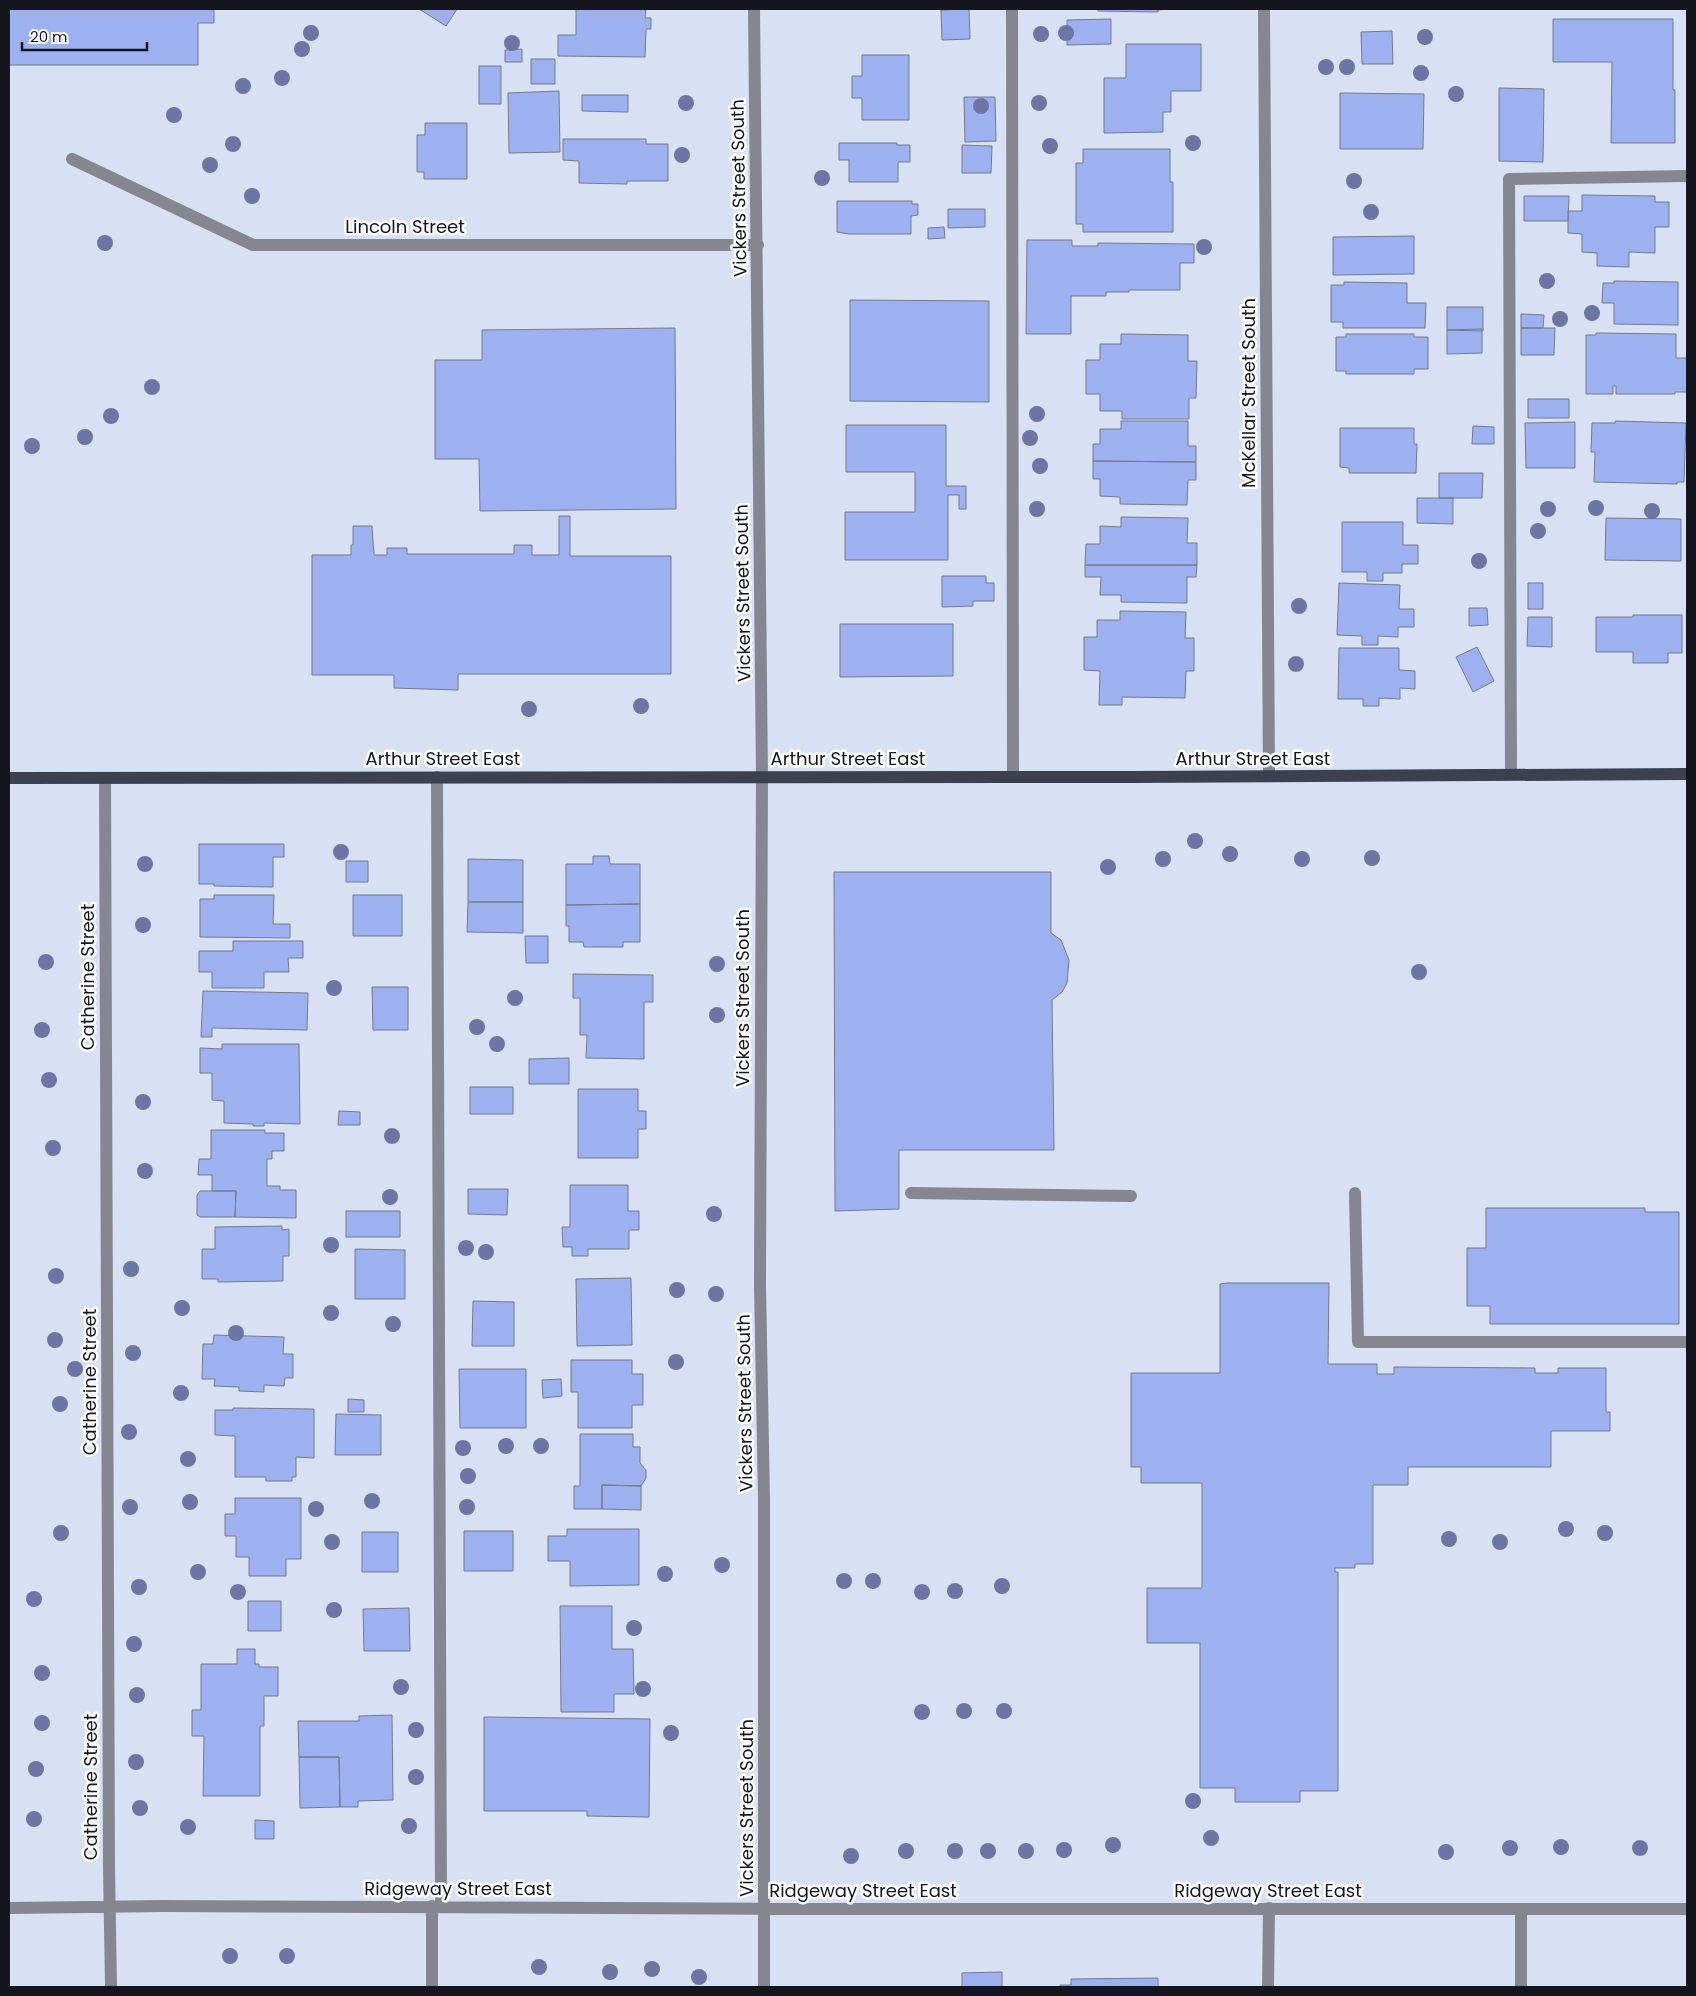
<svg xmlns="http://www.w3.org/2000/svg" width="1696" height="1996" viewBox="0 0 1696 1996" font-family="Poppins,sans-serif">
	<style>
		.building { fill: #9db1f0; stroke: #737a8c }
		.lines { fill: none; stroke-linecap: round; stroke-linejoin: round }
		.minor { stroke: #848790; stroke-width: 12 }
		.major { stroke: #3c414f; stroke-width: 12 }
		.tree { fill: #6d75a5 }
		.labels { text-anchor: middle; stroke-width: 5; stroke-linejoin: round; paint-order: stroke }
		.street-label { font-size: 18px; fill: #14161d; stroke: #fff }
	</style>
	<rect width="100%" height="100%" fill="#d8e0f4"/>
	<path class="building" d="M9 9H214V23H198V65H9Z
		M419 9H457L446 26Z
		M576 9H646L645 18H651V29H646L645 57 558 56V35H576Z
		M969 9 970 39 942 40 941 10Z
		M1098 9H1166L1158 10V12L1098 11Z
		M1111 19V44L1067 45V20Z
		M1553 19H1673V90H1675V143H1611L1612 62H1553Z
		M1392 31 1393 64H1362L1361 32Z
		M1126 44H1201V91H1171V112H1163V132L1104 133V78H1126Z
		M522 49V62H505V50Z
		M862 55H909V120H862V98H852V76H862Z
		M531 59H555V84H531Z
		M479 66H501V104H479Z
		M1499 88 1544 89 1543 162 1499 161Z
		M559 91 560 152 509 153 508 93Z
		M1340 93 1424 94 1423 149H1340Z
		M582 95H628V112L582 111Z
		M964 97H995L996 141 965 142Z
		M425 123H467V179H424V172H417V135H425Z
		M563 139H646V144H668V181H627V184L579 183V161L563 160Z
		M839 143H897V145H910V162H898V182H849V160H839Z
		M962 145 992 146 991 173H962Z
		M1083 149H1170V182H1173V232H1083V224H1076V163H1083Z
		M1582 195 1655 196V202H1669V227H1655V253L1629 252V267L1597 266V253L1582 252V234L1568 233V211H1582Z
		M1524 196H1569L1568 221H1524Z
		M837 201H912V204H918V215L911 216V234H849L837 232Z
		M948 209H985V227L948 228Z
		M944 227 945 238 928 239V228Z
		M1414 236V274L1333 275V237Z
		M1027 240H1072V246H1098V243L1194 244V263H1180V290H1129V292H1106V296H1071V334H1026Z
		M1614 281 1678 282V325L1614 324V303H1602L1603 283H1614Z
		M1344 282 1407 283V303H1426L1425 328H1343V322H1331V285H1344Z
		M850 300 989 301V402L850 401Z
		M1447 307H1483V331L1447 330Z
		M1521 314 1544 315 1543 328H1521Z
		M675 328 676 509 480 511 479 459H435V360H482V330Z
		M1521 328H1555L1554 355H1521Z
		M1482 329V353L1447 354V330Z
		M1596 333 1676 334V358H1687V392H1675V394H1616V386H1613V394H1586V335H1596Z
		M1121 334 1188 335V361H1197L1196 398H1189V419H1122V411H1100V394H1086V360H1100V344H1121Z
		M1346 334H1414V337H1428V369H1414V374H1346V371H1336V337H1346Z
		M1528 399H1569V418H1528Z
		M1121 421H1188V446H1196V462L1093 461V444H1100V429H1121Z
		M1615 421 1686 423 1684 482H1677V484L1594 482 1595 452H1591L1592 423H1615Z
		M1575 422V468H1526L1525 423Z
		M846 425H946V486H966V509H959V495H948V560H845V512H915V472H846Z
		M1473 426 1494 427V444H1472Z
		M1340 428H1414V444H1417L1416 473H1349V468L1340 467Z
		M1093 461 1196 462V480H1188L1187 505 1120 504V497L1100 496V479H1093Z
		M1439 473H1483L1482 498H1439Z
		M1417 498H1453V524L1417 523Z
		M559 516H570V556H671V674H458V690L394 688V675H312V555H351V545H353V526H372L374 555H387V548H407V554H514V545H532V555H559Z
		M1121 517 1188 518 1187 543H1197V565H1085L1086 544H1100V526L1121 527Z
		M1606 518 1681 519V561L1605 560Z
		M1342 522H1403V545H1418V564H1402V573H1383V581H1367V572H1342Z
		M1085 565H1197L1196 577H1187V603L1121 602V595H1100L1101 577H1085Z
		M942 576H986V583H994V601H973V606L942 607Z
		M1339 583 1400 585 1399 609H1414V627H1398V637L1378 636V645H1362V636L1337 635Z
		M1528 583H1543V609H1528Z
		M1469 608H1487L1488 625 1469 626Z
		M1120 611 1186 612 1185 638H1194V671H1186L1185 698 1122 697V705H1099L1100 671 1084 670V637H1097V620H1120Z
		M1633 615H1682V653H1668V663H1633V652H1596V617H1633Z
		M1528 617H1552V647L1527 646Z
		M840 624H953V676L840 677Z
		M1477 647 1494 681 1473 692 1456 657Z
		M1339 648H1399V670L1415 671V689L1400 688V699L1379 698V706H1363V699H1338Z
		M199 844H284V857H273V887L214 886V884H199Z
		M593 856H609L610 864H640V904L566 905V864H593Z
		M468 859 523 860V902H468Z
		M346 861H368V882H346Z
		M834 872H1051V933L1061 940 1069 960 1067 983 1062 992 1052 1000 1054 1150H899V1209L835 1211Z
		M214 895H274L273 924H290V938L200 937V899H214Z
		M353 895H402V936H353Z
		M468 902H523V933L467 932Z
		M640 904V942H623V947H584L583 942H569V926H566V905Z
		M525 936H548V963H526Z
		M233 941H303V958H288L289 972H264V988H212V972H199V951H233Z
		M573 974 653 975V1002H644V1059L586 1058 587 1035H580V998H573Z
		M372 987H408V1030H373Z
		M203 991 308 993 307 1030 212 1028V1037H201Z
		M222 1044H299L300 1124 264 1123V1126H253V1124L224 1123V1101L212 1100V1073H200V1048L222 1049Z
		M569 1058V1084H529V1059Z
		M470 1087H513V1114H470Z
		M578 1089H638V1111H646V1129H638V1158H578Z
		M339 1111 360 1112V1125H338Z
		M211 1130H265V1133H284V1151H272V1159H267V1186H280V1190H296V1218L235 1217 236 1191H212V1175H198L199 1159H211Z
		M570 1185H628V1211H639V1230H629V1249H588V1256H572V1247H563L562 1227H570Z
		M468 1189H508L507 1215 468 1214Z
		M200 1191H236L235 1217H200L197 1215V1195Z
		M1486 1208H1645V1212H1679V1324H1490V1306H1467V1248H1486Z
		M346 1211H400V1237H346Z
		M282 1226V1230L289 1229V1256H283V1281L218 1282V1279H202V1249H215V1227Z
		M355 1249 405 1250V1299H355Z
		M631 1278 632 1345 577 1346 576 1279Z
		M1227 1283H1329L1328 1364H1377V1374H1394V1367L1535 1368V1373H1558V1368H1606V1412H1610V1431H1551V1467H1408V1485H1373V1564H1355V1568H1335V1572H1338V1791H1300V1802H1235V1788H1200V1643H1147V1588H1202V1483H1141V1467H1131V1373H1220V1284Z
		M473 1301 514 1302V1346H472Z
		M214 1335 284 1337 283 1354H293V1378H285L284 1386 264 1385V1392L239 1391V1387L214 1386 215 1379H202L203 1344H213Z
		M571 1360H632V1374H643V1405H632V1428H578V1392H571Z
		M459 1369H526V1428H460Z
		M561 1379 562 1396 543 1398 542 1380Z
		M348 1399 364 1400V1412H348Z
		M233 1408 314 1409V1458L296 1457V1477H292V1481H266V1477H235V1436L215 1435V1410H233Z
		M336 1414 381 1415V1455H335Z
		M580 1434H633V1447H640V1463L646 1470V1478L641 1486 602 1485V1509H574V1486H580Z
		M602 1485 641 1486V1510L602 1509Z
		M235 1498H301V1559H286V1576H249V1557H236V1536H225V1514H235Z
		M567 1529H639V1585L570 1586V1561H548V1536H567Z
		M464 1531H513V1571H464Z
		M362 1532H398V1572H362Z
		M248 1601H281V1631H248Z
		M560 1606H612V1649H633L634 1694H614V1712H561Z
		M409 1608 410 1651H364L363 1609Z
		M237 1649H255V1664H259V1667H278V1696H264V1726H260V1796H203L204 1736H192V1710H201V1664H237Z
		M392 1715 393 1800 358 1801V1807H340L339 1757H299L298 1721H359V1716Z
		M484 1717 650 1719 649 1817 587 1816V1811H484Z
		M299 1757H339L340 1807 300 1808Z
		M255 1820 274 1821V1839H255Z
		M1002 1972V1987H962V1973Z
		M1158 1978V1987H1060V1985H1071V1979Z"/>
	<g class="lines">
		<path class="minor" d="M754 9 762 777 760 1286 764 1499V1987
			M1012 9 1013 777
			M1264 9 1269 776
			M72 159 253 245H758
			M1511 774 1509 179 1687 176
			M437 777 441 1906
			M105 778 109 1867 111 1987
			M911 1193 1131 1196
			M1355 1193 1358 1342H1687
			M432 1906V1987
			M9 1908 164 1906 819 1909H1687
			M1268 1987 1269 1908
			M1521 1987V1910"/>
		<path class="major" d="M9 778 1131 777 1687 774"/>
	</g>
	<g class="tree">
		<circle cx="311" cy="33" r="8"/>
		<circle cx="1066" cy="33" r="8"/>
		<circle cx="1041" cy="34" r="8"/>
		<circle cx="1425" cy="37" r="8"/>
		<circle cx="512" cy="43" r="8"/>
		<circle cx="302" cy="49" r="8"/>
		<circle cx="1326" cy="67" r="8"/>
		<circle cx="1347" cy="67" r="8"/>
		<circle cx="1421" cy="73" r="8"/>
		<circle cx="282" cy="78" r="8"/>
		<circle cx="243" cy="86" r="8"/>
		<circle cx="1456" cy="94" r="8"/>
		<circle cx="686" cy="103" r="8"/>
		<circle cx="1039" cy="103" r="8"/>
		<circle cx="981" cy="106" r="8"/>
		<circle cx="174" cy="115" r="8"/>
		<circle cx="1193" cy="143" r="8"/>
		<circle cx="233" cy="144" r="8"/>
		<circle cx="1050" cy="146" r="8"/>
		<circle cx="682" cy="155" r="8"/>
		<circle cx="210" cy="165" r="8"/>
		<circle cx="822" cy="178" r="8"/>
		<circle cx="1354" cy="181" r="8"/>
		<circle cx="252" cy="196" r="8"/>
		<circle cx="1371" cy="212" r="8"/>
		<circle cx="105" cy="243" r="8"/>
		<circle cx="1204" cy="247" r="8"/>
		<circle cx="1547" cy="281" r="8"/>
		<circle cx="1592" cy="313" r="8"/>
		<circle cx="1560" cy="319" r="8"/>
		<circle cx="152" cy="387" r="8"/>
		<circle cx="1037" cy="414" r="8"/>
		<circle cx="111" cy="416" r="8"/>
		<circle cx="85" cy="437" r="8"/>
		<circle cx="1030" cy="438" r="8"/>
		<circle cx="32" cy="446" r="8"/>
		<circle cx="1040" cy="466" r="8"/>
		<circle cx="1596" cy="508" r="8"/>
		<circle cx="1037" cy="509" r="8"/>
		<circle cx="1548" cy="509" r="8"/>
		<circle cx="1652" cy="511" r="8"/>
		<circle cx="1538" cy="531" r="8"/>
		<circle cx="1479" cy="561" r="8"/>
		<circle cx="1299" cy="606" r="8"/>
		<circle cx="1296" cy="664" r="8"/>
		<circle cx="641" cy="706" r="8"/>
		<circle cx="529" cy="709" r="8"/>
		<circle cx="1195" cy="841" r="8"/>
		<circle cx="341" cy="852" r="8"/>
		<circle cx="1230" cy="854" r="8"/>
		<circle cx="1372" cy="858" r="8"/>
		<circle cx="1163" cy="859" r="8"/>
		<circle cx="1302" cy="859" r="8"/>
		<circle cx="145" cy="864" r="8"/>
		<circle cx="1108" cy="867" r="8"/>
		<circle cx="143" cy="925" r="8"/>
		<circle cx="46" cy="962" r="8"/>
		<circle cx="717" cy="964" r="8"/>
		<circle cx="1419" cy="972" r="8"/>
		<circle cx="334" cy="988" r="8"/>
		<circle cx="515" cy="998" r="8"/>
		<circle cx="717" cy="1015" r="8"/>
		<circle cx="477" cy="1027" r="8"/>
		<circle cx="42" cy="1030" r="8"/>
		<circle cx="497" cy="1044" r="8"/>
		<circle cx="49" cy="1080" r="8"/>
		<circle cx="143" cy="1102" r="8"/>
		<circle cx="392" cy="1136" r="8"/>
		<circle cx="53" cy="1148" r="8"/>
		<circle cx="145" cy="1171" r="8"/>
		<circle cx="390" cy="1197" r="8"/>
		<circle cx="714" cy="1214" r="8"/>
		<circle cx="331" cy="1245" r="8"/>
		<circle cx="466" cy="1248" r="8"/>
		<circle cx="486" cy="1252" r="8"/>
		<circle cx="131" cy="1269" r="8"/>
		<circle cx="56" cy="1276" r="8"/>
		<circle cx="677" cy="1290" r="8"/>
		<circle cx="716" cy="1294" r="8"/>
		<circle cx="182" cy="1308" r="8"/>
		<circle cx="331" cy="1313" r="8"/>
		<circle cx="393" cy="1324" r="8"/>
		<circle cx="236" cy="1333" r="8"/>
		<circle cx="55" cy="1340" r="8"/>
		<circle cx="133" cy="1353" r="8"/>
		<circle cx="676" cy="1362" r="8"/>
		<circle cx="75" cy="1369" r="8"/>
		<circle cx="181" cy="1393" r="8"/>
		<circle cx="60" cy="1404" r="8"/>
		<circle cx="129" cy="1432" r="8"/>
		<circle cx="506" cy="1446" r="8"/>
		<circle cx="541" cy="1446" r="8"/>
		<circle cx="463" cy="1448" r="8"/>
		<circle cx="188" cy="1459" r="8"/>
		<circle cx="468" cy="1476" r="8"/>
		<circle cx="372" cy="1501" r="8"/>
		<circle cx="190" cy="1502" r="8"/>
		<circle cx="130" cy="1507" r="8"/>
		<circle cx="467" cy="1507" r="8"/>
		<circle cx="316" cy="1509" r="8"/>
		<circle cx="1566" cy="1529" r="8"/>
		<circle cx="61" cy="1533" r="8"/>
		<circle cx="1605" cy="1533" r="8"/>
		<circle cx="1449" cy="1539" r="8"/>
		<circle cx="332" cy="1542" r="8"/>
		<circle cx="1500" cy="1542" r="8"/>
		<circle cx="722" cy="1565" r="8"/>
		<circle cx="198" cy="1572" r="8"/>
		<circle cx="665" cy="1574" r="8"/>
		<circle cx="844" cy="1581" r="8"/>
		<circle cx="873" cy="1581" r="8"/>
		<circle cx="1002" cy="1586" r="8"/>
		<circle cx="139" cy="1587" r="8"/>
		<circle cx="955" cy="1591" r="8"/>
		<circle cx="238" cy="1592" r="8"/>
		<circle cx="922" cy="1592" r="8"/>
		<circle cx="34" cy="1599" r="8"/>
		<circle cx="334" cy="1610" r="8"/>
		<circle cx="634" cy="1628" r="8"/>
		<circle cx="134" cy="1644" r="8"/>
		<circle cx="42" cy="1673" r="8"/>
		<circle cx="401" cy="1687" r="8"/>
		<circle cx="643" cy="1689" r="8"/>
		<circle cx="137" cy="1695" r="8"/>
		<circle cx="964" cy="1711" r="8"/>
		<circle cx="1004" cy="1711" r="8"/>
		<circle cx="922" cy="1712" r="8"/>
		<circle cx="42" cy="1723" r="8"/>
		<circle cx="416" cy="1730" r="8"/>
		<circle cx="671" cy="1733" r="8"/>
		<circle cx="136" cy="1762" r="8"/>
		<circle cx="36" cy="1769" r="8"/>
		<circle cx="416" cy="1777" r="8"/>
		<circle cx="1193" cy="1801" r="8"/>
		<circle cx="140" cy="1808" r="8"/>
		<circle cx="34" cy="1819" r="8"/>
		<circle cx="409" cy="1826" r="8"/>
		<circle cx="188" cy="1827" r="8"/>
		<circle cx="1211" cy="1838" r="8"/>
		<circle cx="1113" cy="1845" r="8"/>
		<circle cx="1561" cy="1847" r="8"/>
		<circle cx="1510" cy="1848" r="8"/>
		<circle cx="1640" cy="1848" r="8"/>
		<circle cx="1064" cy="1850" r="8"/>
		<circle cx="906" cy="1851" r="8"/>
		<circle cx="955" cy="1851" r="8"/>
		<circle cx="988" cy="1851" r="8"/>
		<circle cx="1026" cy="1851" r="8"/>
		<circle cx="1446" cy="1852" r="8"/>
		<circle cx="851" cy="1856" r="8"/>
		<circle cx="230" cy="1956" r="8"/>
		<circle cx="287" cy="1956" r="8"/>
		<circle cx="539" cy="1967" r="8"/>
		<circle cx="652" cy="1969" r="8"/>
		<circle cx="610" cy="1972" r="8"/>
		<circle cx="699" cy="1977" r="8"/>
	</g>
	<g class="labels">
		<g class="street-label">
			<text transform="translate(739 188) rotate(-91)" y="6">Vickers Street South</text>
			<text x="405" y="233">Lincoln Street</text>
			<text transform="translate(1249 393) rotate(-90)" y="6">McKellar Street South</text>
			<text transform="translate(743 593) rotate(-91)" y="6">Vickers Street South</text>
			<text x="443" y="765">Arthur Street East</text>
			<text x="848" y="765">Arthur Street East</text>
			<text x="1253" y="765">Arthur Street East</text>
			<text transform="translate(88 977) rotate(-90)" y="6">Catherine Street</text>
			<text transform="translate(743 998) rotate(-90)" y="6">Vickers Street South</text>
			<text transform="translate(90 1382) rotate(-90)" y="6">Catherine Street</text>
			<text transform="translate(745 1403) rotate(-91)" y="6">Vickers Street South</text>
			<text transform="translate(91 1787) rotate(-90)" y="6">Catherine Street</text>
			<text transform="translate(747 1808) rotate(-90)" y="6">Vickers Street South</text>
			<text x="458" y="1895">Ridgeway Street East</text>
			<text x="863" y="1897">Ridgeway Street East</text>
			<text x="1268" y="1897">Ridgeway Street East</text>
		</g>
	</g>
	<rect width="1696" height="1996" fill="none" stroke="#14161d" stroke-width="20"/>
	<path d="M22 42v8h125v-8" fill="none" stroke="#14161d" stroke-width="2.5"/>
	<text x="30" y="42" font-size="15" fill="#14161d" stroke="#ffffff" stroke-width="4" paint-order="stroke">20 m</text>
</svg>
